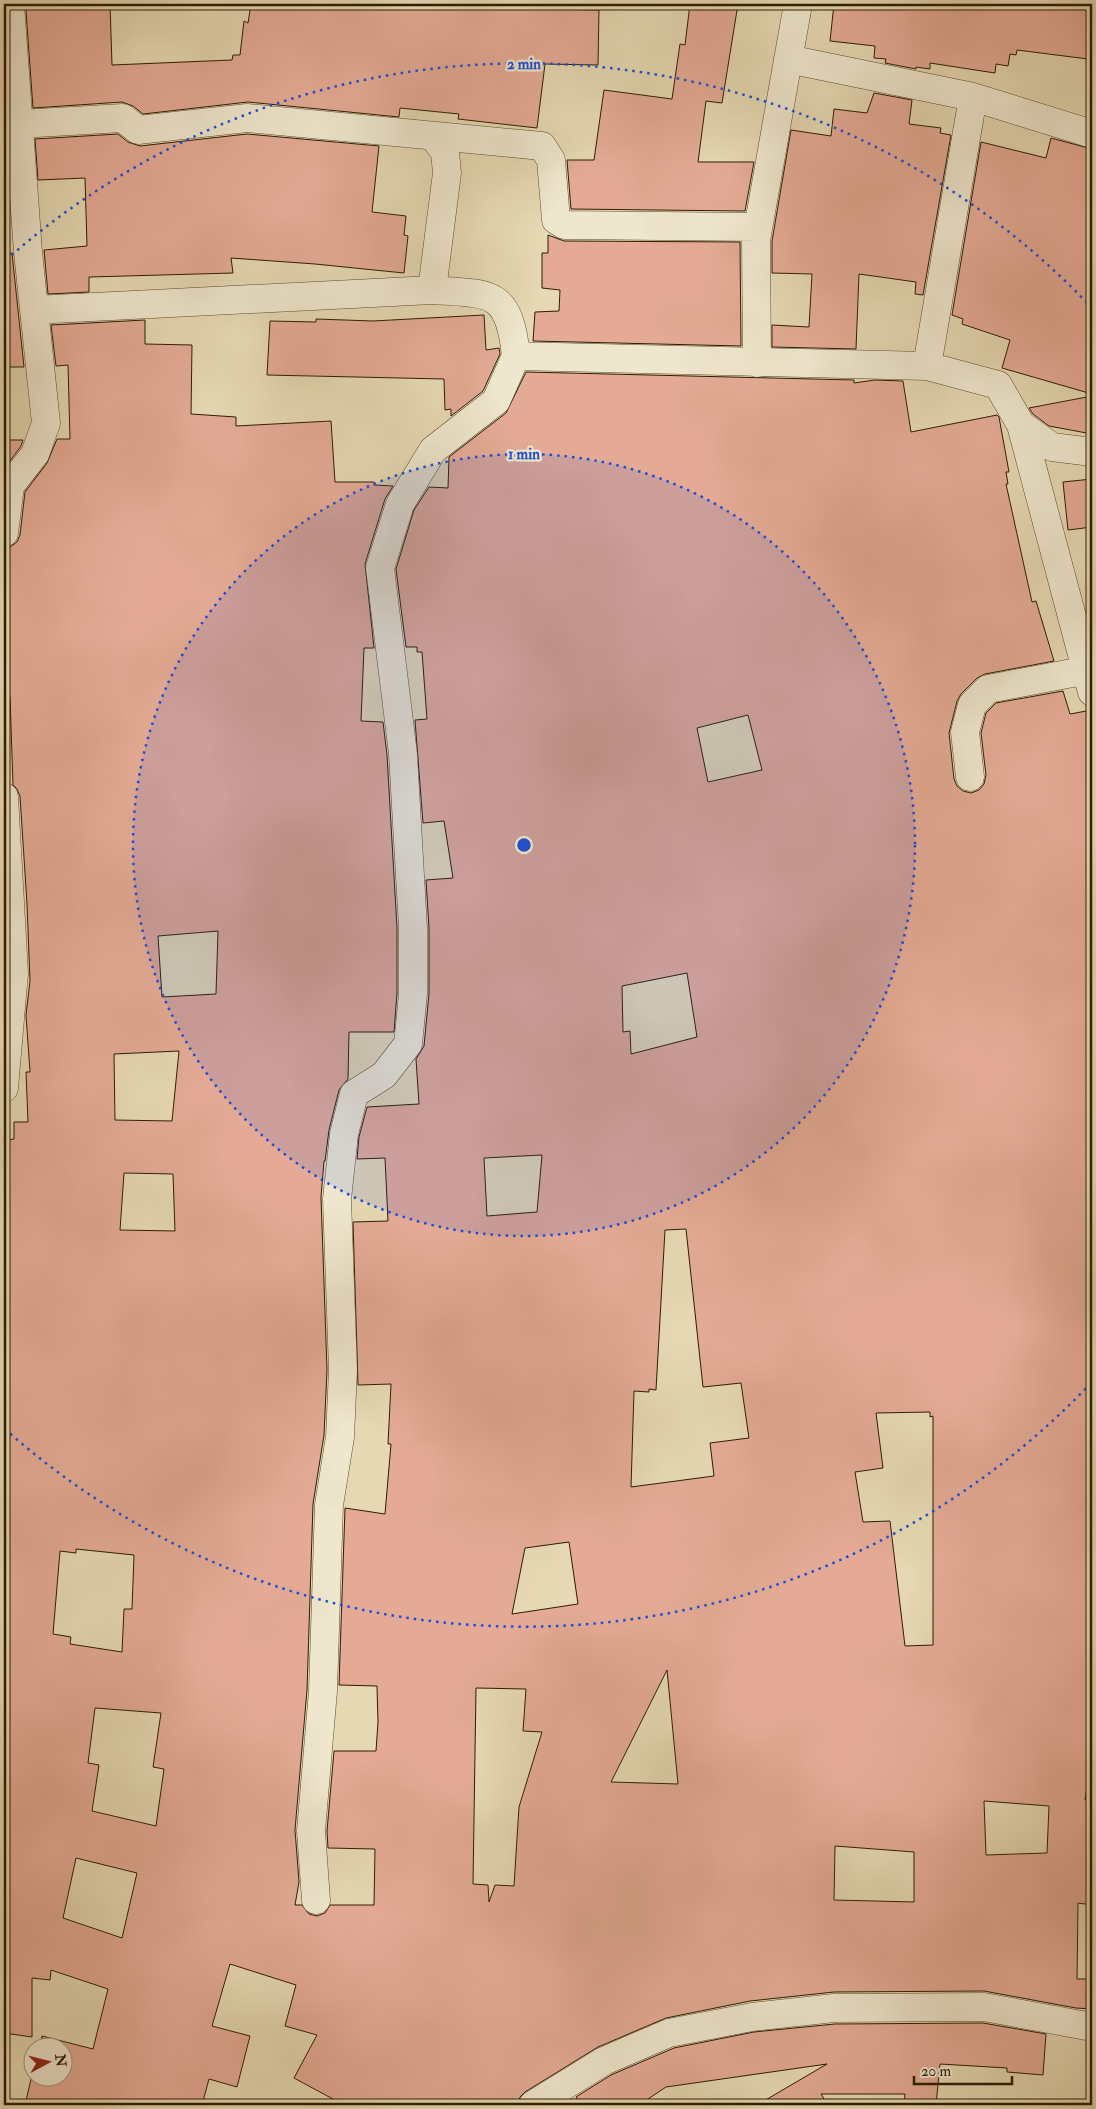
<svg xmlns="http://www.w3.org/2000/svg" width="1096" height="2109" viewBox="0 0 1096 2109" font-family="'IM FELL Double Pica',serif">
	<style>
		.building { fill: #e4aa95; stroke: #2d1c03; fill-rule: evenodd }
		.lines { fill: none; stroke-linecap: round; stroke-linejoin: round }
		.street-casing { stroke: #5b4b2f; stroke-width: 29 }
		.street { stroke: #eee6cd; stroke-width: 28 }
		.ring { fill: none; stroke: #1d4ed8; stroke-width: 2.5; stroke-dasharray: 2.5 5 }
		.centre { fill: #1d4ed8; stroke: #eee6cd; stroke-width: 2.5 }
		.ring-label { font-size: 15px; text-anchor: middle; font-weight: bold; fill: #1d4ed8; stroke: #eee6cd; stroke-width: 4.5; stroke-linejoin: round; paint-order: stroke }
	</style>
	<rect width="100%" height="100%" fill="#e5d8b2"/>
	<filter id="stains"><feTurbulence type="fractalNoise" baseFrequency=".004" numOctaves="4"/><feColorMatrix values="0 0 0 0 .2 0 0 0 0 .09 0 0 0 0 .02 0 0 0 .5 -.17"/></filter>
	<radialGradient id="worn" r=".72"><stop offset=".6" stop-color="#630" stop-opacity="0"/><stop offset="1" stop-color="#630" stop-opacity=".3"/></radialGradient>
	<path class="building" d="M110 4 112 65 232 60 233 55H240L244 21 248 23 251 4H542V9L599 10 598 65 545 64 537 128 458 119 459 114 400 108 399 117 248 102 143 114 133 106 122 102 33 108 26 11 27 5Z
		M690 4H738L722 103 706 101 698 162H754L745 211 571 209 567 160H594L604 90 672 99 680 44 685 45Z
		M834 4H1092V25L1088 59 1017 50 1016 55 1010 54 1008 66 996 64 995 73 930 63V69L916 67V69L885 63 886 59 874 58 875 46 830 41Z
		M874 93 912 100 909 124 941 128 940 133 951 135 923 295 915 294 916 282 859 274 856 349 772 347V325L809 327 812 274 772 273V241L791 130 831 136 834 109 867 113Z
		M118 134 128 142 140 146 247 134 379 146 372 212 406 216 404 235 408 236 404 273 315 264 231 258 233 273 89 277V292L48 294 44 250 87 246 85 178 38 180 35 139Z
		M1051 138 1092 149V394L1002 368 1010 340 962 324 963 319 952 315 981 142 1046 158Z
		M4 147 7 181 4 182Z
		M548 235 564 241 740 242 741 346 533 341 535 312 559 311 560 290 542 288V253H548Z
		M12 253 24 367H4V254Z
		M484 315 486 350 499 348 500 354 483 391 451 416V409L445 410 444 379 267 375 270 321 316 322V319L373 321Z
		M145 320V344L192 345 191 414 236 417V426L331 421 335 482H374V485L393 486 385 499 365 564 374 648H364L361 721 383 722 387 755 397 928V993L394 1032H349L348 1079 339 1090 329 1130 325 1161H324L321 1197 327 1370 324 1435 313 1504 307 1690 295 1830 299 1882 295 1905H302L309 1914 317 1916 325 1913 330 1905H374L375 1849 328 1848 327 1831 334 1751H376L378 1722 377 1686 339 1685 345 1508 385 1514 391 1444H388L391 1384 358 1385 353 1222 388 1221 385 1158 357 1159 359 1137 367 1107 419 1104 416 1059 424 1046 429 994V928L426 880 453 878 444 821 423 823 415 720 427 719 422 652H417V647H406L396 569 414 510 429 487 448 488 449 457 506 413 526 372 854 380V383L875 380 903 381 911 432 997 415 999 417 1009 472H1006L1008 484H1006L1032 602 1036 601 1054 661 985 674 977 678 961 694 957 701 949 733 954 779 957 786 963 791 971 793 979 790 984 784 986 775 981 733 986 713 996 703 1063 691 1070 714 1092 710V1755L1085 1800H1092V1905L1078 1903 1077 1979H1092V2009L1076 2008 984 1991 834 1992 750 2001 666 2018 598 2047 525 2092 520 2097 518 2104 515 2105H344L294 2078 317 2035 285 2026 296 1985 230 1964 212 2026 250 2036 237 2087 209 2079 202 2105H25L32 2075V2076H62V2046H40L42 2036 93 2049 108 1989 51 1970 50 1980 32 1978V2037L4 2033V1152H7V1140L14 1139V1122H28L26 1072H30L26 1015 30 981 27 904 20 796 17 789 13 785 10 697H5L4 635 7 596 4 595V548L10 547 17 542 20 535 25 492 47 463 57 439H70L68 365 56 366 51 325ZM748 715 762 770 708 782 697 728ZM218 931 216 994 162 997 158 936ZM687 973 697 1037 631 1054 630 1031 623 1032 622 986ZM179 1051 172 1121 115 1120 114 1054ZM542 1155 537 1212 487 1216 484 1158ZM124 1173 173 1174 175 1231 120 1230ZM686 1229 703 1387 741 1383 749 1438 710 1443 714 1476 631 1487 634 1391 649 1392V1389L656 1390 665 1230ZM930 1412V1417L933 1416V1645L905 1646 890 1521 863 1522 855 1472 883 1468 876 1413ZM569 1542 578 1604 512 1614 525 1548ZM76 1549 134 1555 132 1609H124L122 1652 70 1644 71 1637 53 1634 60 1551 76 1553ZM667 1670 678 1784 611 1782ZM476 1688 526 1689 523 1731 542 1732 519 1807 514 1886 495 1885 489 1902 488 1885 473 1884ZM95 1708 161 1713 153 1767 164 1769 156 1826 92 1811 99 1765 88 1763ZM984 1801 1049 1806 1047 1853 986 1855ZM835 1846 914 1852V1902L834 1900ZM76 1858 137 1873 122 1938 63 1918Z
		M1092 396V434L1049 426 1033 414 1029 408Z
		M4 440H23L21 446 4 469Z
		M1092 479V527L1068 530 1063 482Z
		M983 2023 1046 2034 1043 2075 1007 2072V2068L940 2064 936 2105H904L905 2094H821L828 2105H757L827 2064 666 2087 639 2105H581L576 2097 611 2075 674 2048 754 2032 835 2024Z"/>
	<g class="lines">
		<defs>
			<path id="street" d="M788 59 973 97 1092 134
				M19 124 123 118 138 130 247 118 542 146 551 160 556 220 564 225 758 227
				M432 290 447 173 445 152 433 136
				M34 310 432 290C491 294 509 289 516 356
				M757 363 756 240 798 4
				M927 366 973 97
				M1021 425 1052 447 1084 451 1092 449
				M4 533 10 486 35 454 46 423 28 252 10 4
				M970 777 965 732 972 705 988 689 1088 670
				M4 797 14 973 4 1088
				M316 1900 311 1831 323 1691 329 1505 340 1437 343 1370 337 1199 344 1134 354 1094 384 1075 408 1044 413 994V928L403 754 380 568 400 504 433 450 496 401 516 356 927 366 998 385 1021 425 1092 692
				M533 2105 604 2061 669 2033 752 2017 834 2008 984 2007 1092 2027"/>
		</defs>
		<use href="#street" class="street-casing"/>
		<use href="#street" class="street"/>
	</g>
	<circle cx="524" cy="845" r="391" fill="#1d4ed8" fill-opacity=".12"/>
	<g class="ring">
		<circle cx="524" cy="845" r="391"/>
		<path d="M1091 1383A781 781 0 0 1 6 1430M6 260A781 781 0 0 1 1091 307"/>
	</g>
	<circle cx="524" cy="845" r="8" class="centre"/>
	<g class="ring-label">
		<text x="524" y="69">2 min</text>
		<text x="524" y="459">1 min</text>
	</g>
	<rect width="1096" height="2109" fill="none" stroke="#e5d8b2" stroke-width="20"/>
	<rect x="5" y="5" width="1086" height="2099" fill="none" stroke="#2d1c03" stroke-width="2.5"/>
	<rect x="10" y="10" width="1076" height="2089" fill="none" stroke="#2d1c03"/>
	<g transform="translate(48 2062) rotate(83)"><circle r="24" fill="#eee6cd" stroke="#a1957c"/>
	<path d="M0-4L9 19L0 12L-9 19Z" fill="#8f2418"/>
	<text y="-8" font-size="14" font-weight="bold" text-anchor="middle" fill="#2d1c03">N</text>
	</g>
	<path d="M914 2076v8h98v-8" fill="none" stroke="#2d1c03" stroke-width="2.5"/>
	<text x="921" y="2076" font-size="15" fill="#2d1c03" stroke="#eee6cd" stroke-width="4" paint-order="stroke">20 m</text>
	<rect width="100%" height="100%" filter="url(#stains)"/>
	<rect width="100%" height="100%" fill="url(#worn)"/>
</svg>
